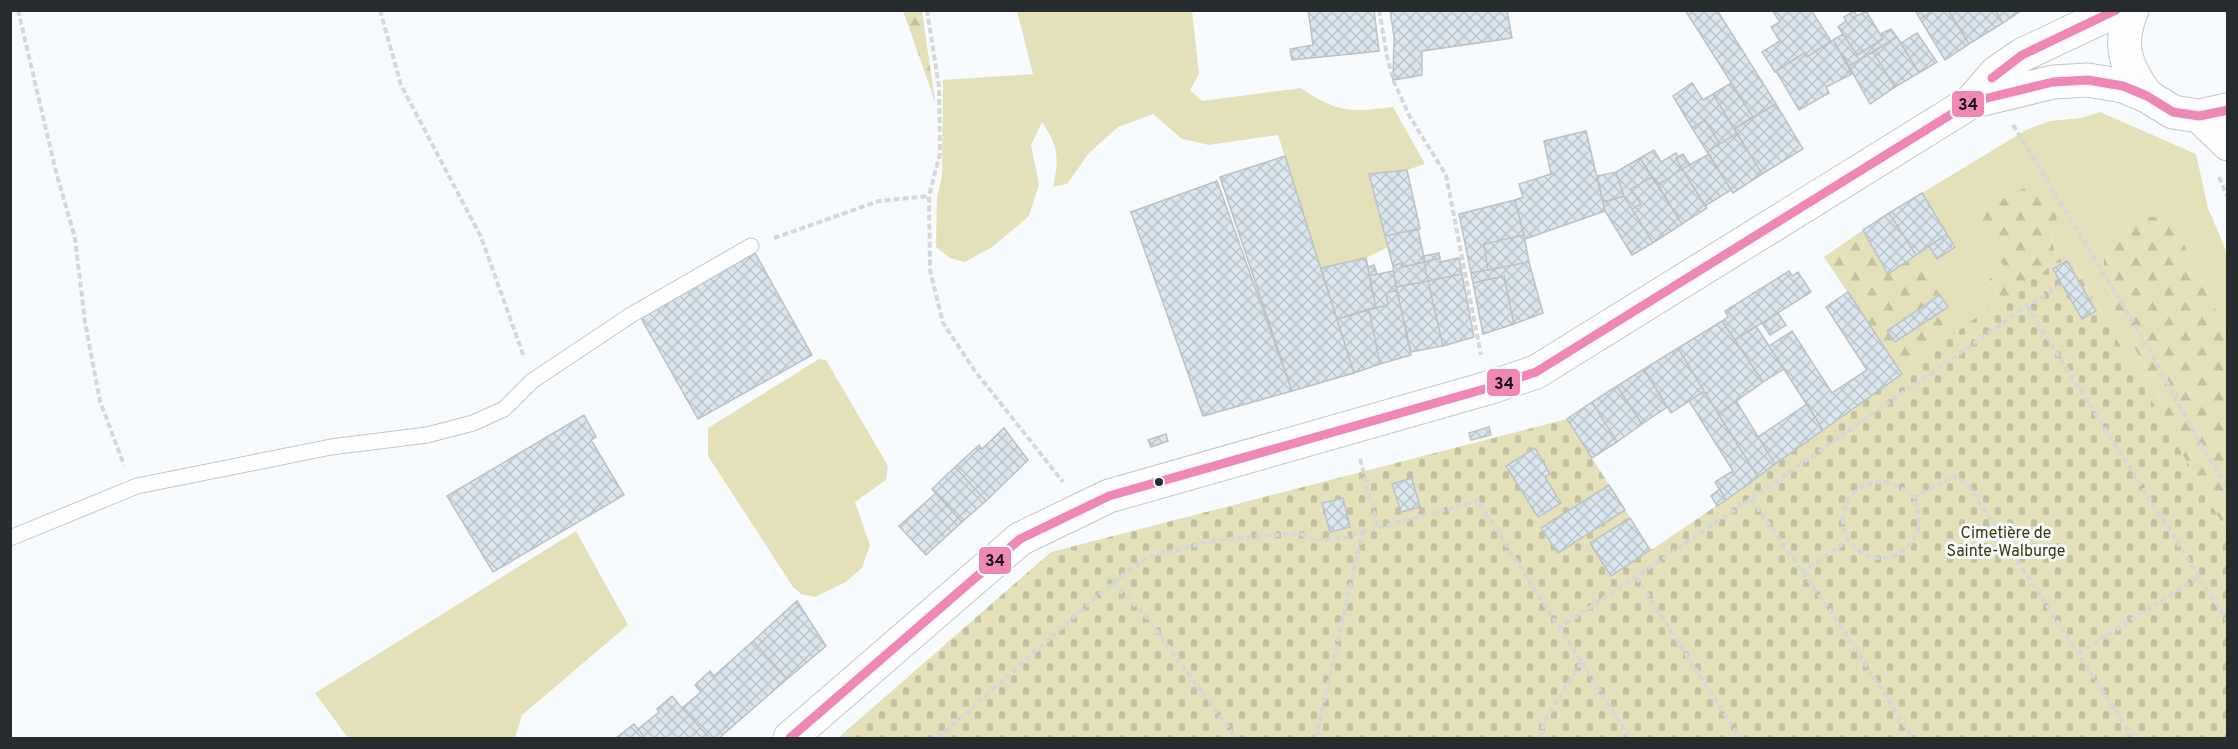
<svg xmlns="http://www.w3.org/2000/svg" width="2238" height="749" viewBox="0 0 2238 749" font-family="Overpass,sans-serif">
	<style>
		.grass { fill: #e4e1ba }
		.forest { fill: url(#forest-firs) }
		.cemetery { fill: url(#cemetery-stones) }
		.building { fill: url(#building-cross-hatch); stroke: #bec1c3; stroke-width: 1.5 }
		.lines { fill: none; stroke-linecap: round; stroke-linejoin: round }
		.lane-casing { stroke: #c4c7ca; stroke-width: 17 }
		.secondary-casing { stroke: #c4c7ca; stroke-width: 35 }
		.path { stroke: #d6d7d8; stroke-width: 4; stroke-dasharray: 6 3; stroke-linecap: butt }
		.lane { stroke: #fefeff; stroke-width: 15 }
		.secondary { stroke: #fefeff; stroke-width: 33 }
		.bus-1-casing { stroke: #f6fbff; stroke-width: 14 }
		.bus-1 { stroke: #f088b6; stroke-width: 9 }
		.bus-dot { fill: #262b2e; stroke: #f6fbff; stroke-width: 2 }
		.labels { text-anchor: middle; stroke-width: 6; stroke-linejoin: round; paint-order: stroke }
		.park-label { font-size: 16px; fill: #3c3608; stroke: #f6fbff }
		.line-badge { stroke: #f6fbff; stroke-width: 2 }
		.pale-badge-label { font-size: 16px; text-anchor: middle; font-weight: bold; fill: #111 }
	</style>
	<defs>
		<pattern id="forest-firs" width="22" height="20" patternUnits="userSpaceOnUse" patternTransform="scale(1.5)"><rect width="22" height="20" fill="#e4e1ba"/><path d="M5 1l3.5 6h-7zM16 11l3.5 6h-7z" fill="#c3c1a0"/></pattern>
		<pattern id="cemetery-stones" width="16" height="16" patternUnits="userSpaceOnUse" patternTransform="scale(1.5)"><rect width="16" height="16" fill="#e4e1ba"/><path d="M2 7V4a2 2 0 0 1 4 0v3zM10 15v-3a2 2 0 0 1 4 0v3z" fill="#c3c1a0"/></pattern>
		<pattern id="building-cross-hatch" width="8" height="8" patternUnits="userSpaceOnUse" patternTransform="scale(1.5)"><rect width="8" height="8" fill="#dae5ee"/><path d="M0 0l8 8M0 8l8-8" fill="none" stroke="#bbc5cc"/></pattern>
	</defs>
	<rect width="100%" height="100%" fill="#f8fbfd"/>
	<path class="grass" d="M1017 11H1192L1199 74 1190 90 1202 101 1301 88C1337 113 1351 112 1393 107L1425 164 1407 170 1369 175 1388 247 1366 258 1321 268 1278 135 1209 145 1182 139 1153 114 1118 127 1089 153 1067 184 1053 187C1059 158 1059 147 1042 122L1031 145 1039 184 1029 216 992 247 965 262 950 258 936 247 937 198 942 176 943 80 1033 74Z
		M2100 112 2196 154 2208 208 2227 253V334L2176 227 2104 289 2160 397 2158 413 2067 253 2056 263 2051 232 1989 279 2003 302 1961 330 1916 255 1929 246 1937 258 1955 247 1922 193 2026 130 2050 121 2081 118Z
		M819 359 826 360 888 466 886 480 855 502 870 545 862 568 846 582 815 597 801 594 793 587 708 456V428Z
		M576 531 628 625 522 715 515 738H348L315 693Z"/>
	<path class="forest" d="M903 11H922L935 101Z
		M2040 180 2058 214 2051 232 2056 263 2003 302 1989 279 2004 267 1975 213Z
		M2135 217H2160L2176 227 2227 334V532L2158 413 2160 397 2104 289V243Z
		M1863 230 1887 273 1916 255 1940 295 1887 331 1895 342 1948 307 1961 330 1902 374 1824 257Z"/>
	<path class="cemetery" d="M2067 253 2227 532V738H838L1051 552 1567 419 1651 550C1756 480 1857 405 1959 330 1995 304 2033 282 2067 253Z"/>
	<path class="building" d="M1308 10H1374L1379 51 1292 60 1290 49 1313 45Z
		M1390 10H1507L1512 38 1422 51V75L1393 80 1394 37Z
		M1685 10H1717L1776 104 1753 117Z
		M1772 10H1811L1831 41 1807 57 1804 53 1775 72 1762 52 1780 41 1771 27 1780 22Z
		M1915 10H1933L1934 11 1920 19Z
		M1948 10H1995L2003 23 1969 44Z
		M1948 10 1969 44 1945 60 1920 19 1934 10Z
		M1995 10H2022L2003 23Z
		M1854 11 1857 16 1866 11 1883 39 1857 55 1838 27 1846 21 1844 17Z
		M1891 29 1897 37 1849 66 1833 40 1843 34 1857 55 1883 39 1880 34Z
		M1917 33 1937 62 1919 73 1901 43Z
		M1897 37 1919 73 1895 87 1873 52Z
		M1833 40 1852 74 1826 87 1829 93 1799 110 1776 71 1804 53 1807 57Z
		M1873 52 1895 87 1870 104 1849 66Z
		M1692 83 1703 100 1713 94 1737 133 1720 144 1705 120 1692 128 1673 96Z
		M1731 83 1753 117 1734 129 1713 94Z
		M1776 104 1803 149 1762 174 1734 129Z
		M1705 120 1720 144 1707 152 1692 128Z
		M1586 131 1605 211 1525 239 1515 200 1523 197 1519 184 1551 174 1544 141Z
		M1737 133 1762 174 1733 193 1707 152Z
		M1654 150 1661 162 1676 153 1678 157 1676 158 1682 169 1658 185 1640 158Z
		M1683 154 1690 165 1682 169 1676 158Z
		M1709 154 1731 190 1705 206 1682 169Z
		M1285 156 1354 373 1292 391 1220 177Z
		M1640 158 1652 177 1631 189 1641 204 1632 209 1624 196 1616 172Z
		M1682 169 1707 208 1682 224 1658 185Z
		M1407 170 1420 229 1385 236 1369 174Z
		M1616 172 1624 196 1603 202 1597 176Z
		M1652 177 1682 224 1653 243 1632 209 1641 204 1631 189Z
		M1217 181 1292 391 1203 416 1131 212Z
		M1922 193 1947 234 1916 255 1889 213Z
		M1624 196 1653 243 1632 255 1605 211 1603 202Z
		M1515 200 1524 235 1484 244 1488 270 1471 273 1459 214Z
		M1889 213 1916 255 1888 274 1863 230Z
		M1418 229 1425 262 1402 267 1401 263 1393 266 1385 236Z
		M1947 234 1955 247 1937 259 1929 246Z
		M1524 235 1529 262 1488 270 1484 244Z
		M755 253 812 355 698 419 641 318Z
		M1439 253 1440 258 1425 262 1424 256Z
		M1366 258 1376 308 1337 319 1321 268Z
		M1440 258V262L1459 258 1462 274 1428 281 1424 262Z
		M2067 261 2096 311 2082 319 2053 269Z
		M1424 262 1428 281 1396 287 1393 266 1401 263 1402 267Z
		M1529 262 1543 313 1514 324 1504 276 1473 283 1471 273Z
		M1374 265 1377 274 1369 276 1368 267Z
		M1393 271 1397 290 1386 293 1388 305 1376 308 1369 276Z
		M1789 271 1792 276 1798 272 1811 292 1735 340 1722 321 1728 317 1725 311Z
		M1462 274 1474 337 1443 346 1428 281Z
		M1504 276 1514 324 1483 334 1473 283Z
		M1428 281 1443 346 1411 352 1396 287Z
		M1397 290 1411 355 1380 364 1369 309 1388 305 1386 293Z
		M1848 292 1902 374 1823 430 1769 346 1792 331 1832 393 1867 370 1826 307Z
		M1940 295 1948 307 1895 342 1887 331Z
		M1369 309 1380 364 1354 373 1337 319Z
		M1778 313 1786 325 1770 335 1762 323Z
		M1722 321 1763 382 1718 414 1678 348Z
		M1756 326 1784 369 1763 382 1735 340Z
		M1678 348 1704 391 1671 413 1644 369Z
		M1644 369 1667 407 1642 424 1617 386Z
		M1617 386 1642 424 1617 442 1592 402Z
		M1704 391 1758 477 1726 500 1715 482 1733 471 1689 401Z
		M1736 401 1775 464 1758 477 1718 414Z
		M1592 402 1617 442 1592 458 1567 419Z
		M1807 404 1823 430 1775 464 1758 437Z
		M584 415 596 437 591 440 624 495 493 572 447 496Z
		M1489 427 1491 435 1471 440 1469 433Z
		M1004 428 1028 460 986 501 955 467 979 445 982 449Z
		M1166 434 1168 441 1151 447 1148 440Z
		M1535 448 1550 474 1545 477 1561 503 1538 517 1506 466Z
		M955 467 986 501 962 522 932 489Z
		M1412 478 1420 507 1401 512 1392 484Z
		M1609 485 1625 510 1558 553 1541 528Z
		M1720 489 1726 500 1717 506 1711 496Z
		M936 493 962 522 926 555 899 526Z
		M1343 498 1350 527 1330 532 1322 503Z
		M1630 518 1650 550 1611 576 1590 543Z
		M797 601 826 646 787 679 753 641Z
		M753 641 787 679 719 738H710L682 708 701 692 695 685 710 671 714 676Z
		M672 696 682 708 710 738H645L638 729 659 712 657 709Z
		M634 724 645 738H616Z"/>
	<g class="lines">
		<defs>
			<path id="lane" d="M10 538 137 486 331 447 427 435 473 423 504 409 532 381 631 315 751 246"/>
			<path id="secondary" d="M2132 10C2117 45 2126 67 2147 96
				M1971 102 1996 73 2022 55 2117 10
				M2199 116 2228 144
				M790 738 1020 539 1109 496 1488 388 1536 372 1971 102 2053 82 2088 80 2123 86 2147 96 2173 112 2199 116 2228 110"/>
		</defs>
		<use href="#lane" class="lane-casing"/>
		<use href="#secondary" class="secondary-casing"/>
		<path class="path" d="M18 10 56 172 75 238 85 322 100 401 124 465
			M380 10 401 85 481 237 524 357
			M927 10 939 87 940 154 929 196 930 270 943 323 975 371 1063 482
			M1379 10 1387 56 1393 80 1410 117 1446 175 1481 355
			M2013 125 2146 343 2198 440 2228 490
			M2219 177 2228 198
			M774 238 879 201 929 196
			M2027 306 2228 622
			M1360 459 1378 528
			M1843 520a38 38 0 1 1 76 0a38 38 0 1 1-76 0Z
			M1913 498 1955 476 1969 486 2133 738
			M1751 499 1834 616 1913 738
			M1801 572 1848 541
			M1636 577 1740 738
			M1112 583 1144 614 1236 738
			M1558 629 1751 499 2027 306 2060 286
			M2078 654 2198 577
			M938 738 1112 583 1148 557 1216 540 1299 533 1315 541 1344 537 1478 501 1630 738
			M1316 738 1362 533
			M1540 738 1544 722 1581 663"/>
		<use href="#lane" class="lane"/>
		<use href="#secondary" class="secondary"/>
		<defs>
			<path id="bus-1" d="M1992 78 2022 55 2116 10
				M790 738 1020 539 1109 496 1488 388 1536 372 1971 102 2053 82 2088 80 2123 86 2147 96 2173 112 2199 116 2228 110"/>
		</defs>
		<use href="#bus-1" class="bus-1-casing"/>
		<use href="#bus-1" class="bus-1"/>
	</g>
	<circle class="bus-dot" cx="1159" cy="482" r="5"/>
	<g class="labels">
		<g class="park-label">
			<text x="2006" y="538">Cimetière de<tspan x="2006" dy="18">Sainte-Walburge</tspan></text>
		</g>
	</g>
	<g class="line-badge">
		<rect x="1951" y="90" width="34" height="28" rx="6" fill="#f088b6"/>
		<rect x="1486" y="368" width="35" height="29" rx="6" fill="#f088b6"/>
		<rect x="978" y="546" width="34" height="29" rx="6" fill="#f088b6"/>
	</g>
	<g class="pale-badge-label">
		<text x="1968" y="110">34</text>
		<text x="1504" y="389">34</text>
		<text x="995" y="566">34</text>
	</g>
	<rect width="2238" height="749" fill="none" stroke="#262b2e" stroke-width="24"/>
</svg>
